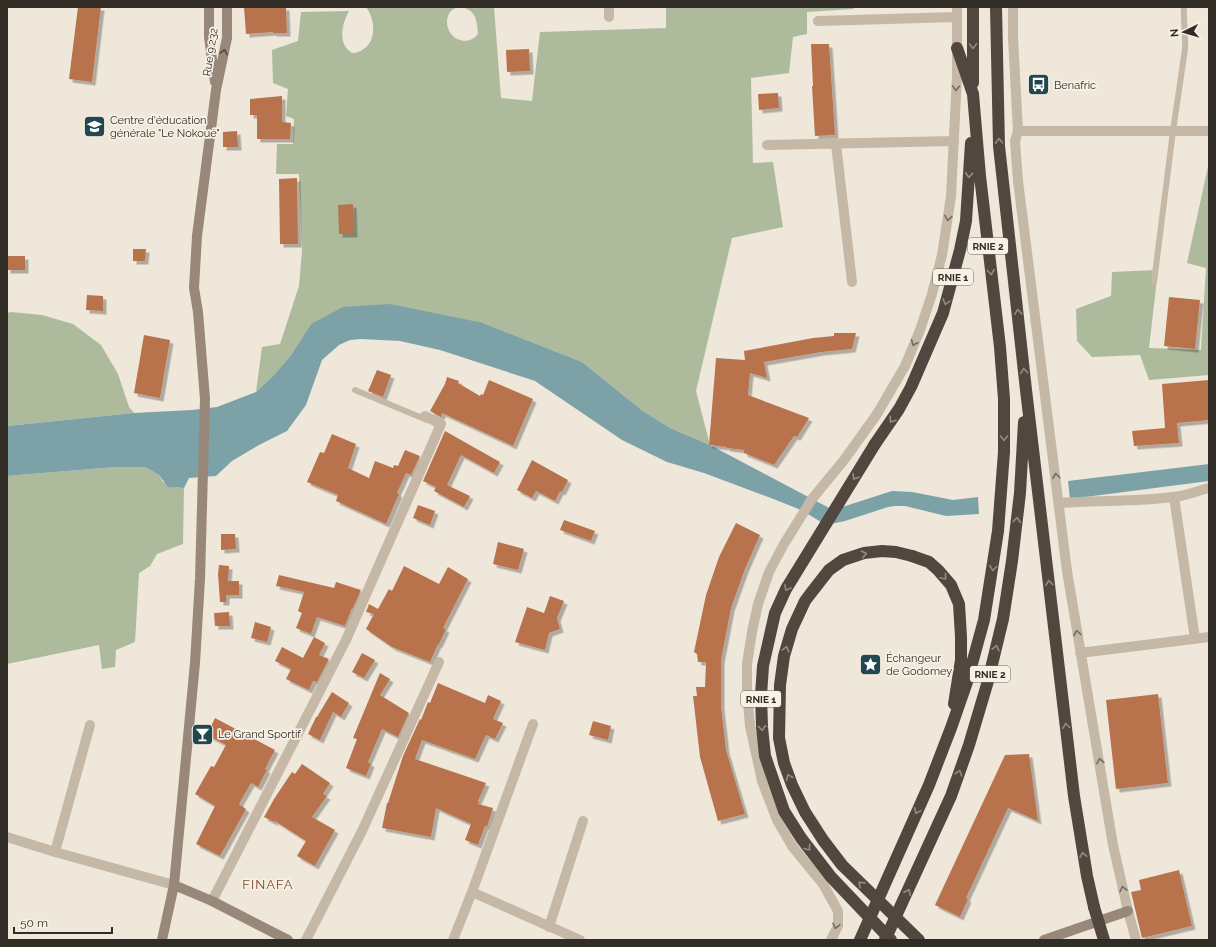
<svg xmlns="http://www.w3.org/2000/svg" width="1216" height="947" viewBox="0 0 1216 947" font-family="Raleway,sans-serif">
	<style>
		.green { fill: #adbb9c }
		.water { fill: #7ca2a8 }
		.building { fill: #b8734e; filter: url(#shadow) }
		.lines { fill: none; stroke-linecap: round; stroke-linejoin: round }
		.lane { stroke: #c5b8a7; stroke-width: 6 }
		.street { stroke: #c5b8a7; stroke-width: 10 }
		.secondary { stroke: #988879; stroke-width: 10 }
		.highway { stroke: #52473f; stroke-width: 12 }
		.highway-bridge { stroke: #52473f; stroke-width: 12 }
		.oneway { stroke: #948b82 }
		.oneway2 { stroke: #514840 }
		.oneway3 { stroke: #746b61 }
		.labels { text-anchor: middle; stroke-width: 3.5; stroke-linejoin: round; paint-order: stroke }
		.shield { fill: #f7f1e6; stroke: #6d6760; stroke-width: 1 }
		.shield-label { font-size: 10px; font-weight: bold; fill: #322c27 }
		.street-label { font-size: 11px; fill: #322c27; stroke: #f7f1e6 }
		.poi-label { font-size: 11px; fill: #322c27; stroke: #f7f1e6; text-anchor: start }
		.quarter-label { font-size: 13px; letter-spacing: 1px; fill: #784429; stroke: #f7f1e6 }
	</style>
	<defs>
		<filter id="shadow"><feDropShadow dx="3.5" dy="3.5" stdDeviation="0" flood-color="#0004"/></filter>
	</defs>
	<rect width="100%" height="100%" fill="#eee7da"/>
	<path class="green" d="M366 7H459C446 9 444 25 451 34 458 43 472 43 478 34 477 20 476 10 461 7H494L501 98 532 101 540 32 666 28V7H855L853 9 807 12V34L793 37 789 73 751 78 753 163 773 162 783 227 732 238 696 391 710 445 670 428 643 411 582 362 483 323 311 324 291 355 274 375 256 392 262 347 280 344 299 286 302 251 299 174H276L277 144H293L294 119 286 116 288 89 273 83 272 50 298 41 301 12 349 11C342 24 337 44 352 53 376 51 378 23 366 7Z
		M1209 162V375L1149 380 1140 355 1092 357 1077 341 1076 309 1111 296 1112 272 1158 270 1149 348 1201 350 1206 268 1187 263Z
		M11 312 42 315 73 324 101 345 118 374 129 407 134 413 7 426V313Z
		M116 467H145L159 475 163 482 177 488H184L183 544 157 554 150 566 139 573 135 642 116 650 115 667 102 669 99 645 7 664V476Z"/>
	<path class="water" d="M390 304 483 323 582 362 643 411 670 428 710 445 833 510 892 491 912 492 953 500 978 497 979 514 946 516 905 506H895L888 507 845 521 826 525 801 510 771 498 704 473 667 462 622 440 535 381 440 350 400 341 361 339 350 340 339 345 322 360 306 405 287 431 259 445 232 461 216 476 189 478 184 488 168 487 159 475 145 467H116L7 476V426L134 413 192 410 217 407 256 392 274 375 291 355 311 324 343 307Z
		M1209 464V481L1070 499 1068 481Z"/>
	<path class="building" d="M78 7H101L92 82 69 79Z
		M244 7H286L287 33H273V32L246 34Z
		M811 44H829L835 135 815 136 812 86H813Z
		M529 49 530 71 507 72 506 50Z
		M778 93 779 108 759 110 758 94Z
		M282 96V122L291 123 290 139H257V115H250V99Z
		M237 131 238 147H223V132Z
		M297 178 298 244H280L279 179Z
		M353 204 354 234H339L338 205Z
		M133 249H146L145 261H133Z
		M7 256H25V270H7Z
		M87 295 103 296V311L86 310Z
		M1169 297 1200 300 1195 349 1164 346Z
		M834 333H856L852 349 821 352 764 362 767 378 750 373 748 395 809 418 797 437 794 436 774 465 744 453V450L727 448V447L709 445 716 358 745 360 744 351 813 338 834 336Z
		M144 335 170 340 160 398 134 393Z
		M377 370 391 375 383 397 368 391Z
		M447 377 459 381 458 383 480 396 481 394 483 395 489 380 533 399 513 446 442 413 441 417 430 411 445 384Z
		M1209 380V420L1177 423 1179 443 1134 446 1132 431 1165 428 1162 384Z
		M445 431 500 462 494 473 461 455 447 485 470 496 464 507 434 491 436 487 423 481Z
		M332 434 356 444 348 468 369 478 375 461 393 468 394 465 398 466 405 450 420 456 411 475 406 473 397 493 399 494 386 524 336 501 338 495 307 482 320 452 324 453Z
		M532 460 568 480 562 492 560 491 555 501 536 491 532 498 517 490Z
		M418 505 435 511 430 525 413 518Z
		M564 520 595 531 591 541 560 530Z
		M736 523 760 535 745 569 731 608 721 660V706L726 750 745 814 718 821 700 757 693 696H697L696 687H705L706 662H698L697 654 694 652 706 595 719 557Z
		M221 534H235L236 549 221 550Z
		M498 542 524 549 518 570 493 564Z
		M219 565 229 566 228 581H239V595H226V602H220L218 574Z
		M404 566 439 584 448 567 468 579 443 628 446 629 439 644H438L430 662 392 647 366 629 374 614 366 612 369 604 378 609 389 589 392 591Z
		M279 575 334 588 336 582 361 590 353 608H352L345 626 317 617 311 634 296 628 302 613 298 611 304 592 276 586Z
		M550 596 564 601 557 618 560 629 549 633 545 650 515 642 527 607 544 613Z
		M229 612 230 626H215L214 613Z
		M255 622 271 627 267 642 251 638Z
		M314 637 325 643 319 655 329 659 317 682 313 681 309 690 286 679 291 669 275 661 282 647 303 658Z
		M362 653 375 660 364 678 352 672Z
		M380 673 390 679 380 695 409 713 398 737 382 729 368 762 371 764 366 776 346 768 357 739 353 738Z
		M438 683 485 703 488 695 501 701 493 719 503 723 495 739 486 735 475 759 422 740 415 759 486 783 478 801 479 802 478 804 493 808 487 827 485 826 478 845 465 840 471 824 436 808 431 837 382 828 387 803H388L403 756 420 719 421 720 428 702 430 703Z
		M332 692 349 703 341 717 333 712 320 740 308 734 316 717H317Z
		M1158 694 1168 783 1116 789 1106 700Z
		M215 718 275 750 265 769 267 770 258 787 251 783 239 804 246 809 220 856 196 844 215 806 195 794 211 766 214 767 226 745 207 735Z
		M593 721 611 726 608 740 589 735Z
		M1029 754 1038 821 1008 808 966 898 968 899 960 917 935 905 1005 755Z
		M302 764 330 783 323 794 327 796 312 817 335 830 315 866 297 856 306 841 275 821 274 822 264 817 274 799 292 772 295 774Z
		M1179 870 1192 926 1142 938 1131 892 1141 890 1139 880Z"/>
	<g class="lines">
		<path class="lane" d="M1154 282 1173 131 1185 49C1186 35 1183 21 1184 7
			M355 390 427 420"/>
		<path class="street" d="M609 7V17
			M1013 7V38L1018 131 1015 141 1018 181 1067 571 1113 845 1128 911 1136 940
			M818 21 957 17
			M1018 131H1209
			M836 144 852 282
			M767 145 954 141
			M1174 497 1195 639
			M1059 503C1097 500 1135 502 1173 497 1185 496 1197 491 1209 488
			M1080 653 1209 637
			M7 837 55 852 174 885
			M55 852 90 725
			M472 892 580 940
			M212 901 346 640 441 424 425 416
			M549 927 583 821
			M306 940 362 831 439 662
			M453 940 472 892 533 724
			M831 940 838 926V911L823 884 792 846 777 820 762 781 750 726 747 691V664L752 632 758 604 769 572 784 544 812 499 844 460 877 414 905 366 920 330 932 294 942 255 951 196 957 76V7"/>
		<path class="secondary" d="M209 7V37L215 82
			M174 885 212 901 288 940
			M162 940 174 885 195 663 200 579 205 399 198 312 194 288 197 236 216 90 227 38V7
			M1044 940 1128 911"/>
		<path class="highway" d="M973 7V83
			M996 7 999 146 1026 390 1074 796 1087 876 1094 907
			M875 444 899 409 911 387 943 313 960 250 966 221 971 143
			M912 556 929 562 938 570 951 585 959 604 961 637V660L954 704
			M860 940 929 785 951 728 967 682 984 620 998 531 1004 452V399L1000 347 980 176 973 94 957 48
			M885 940 951 796 969 745 988 681 1003 619 1012 561 1020 493 1024 422"/>
		<path class="highway-bridge" d="M875 444 786 589 775 613 763 666 761 695 762 727 765 756 784 811 801 838 831 877 891 940
			M912 556 896 552 882 551 864 553 843 560 829 570 811 593 805 601 792 629 784 656 780 685 779 738 784 763 792 785 805 812 823 840 842 865 919 940
			M1094 907 1104 940"/>
	</g>
	<defs><path id="oneway-chevron" d="M-2-3.5L2.5 0L-2 3.5" fill="none" stroke-width="1.6" stroke-linecap="round" stroke-linejoin="round"/></defs>
	<g class="oneway">
		<use href="#oneway-chevron" transform="translate(973 46) rotate(90)"/>
		<use href="#oneway-chevron" transform="translate(999 141) rotate(-93)"/>
		<use href="#oneway-chevron" transform="translate(969 175) rotate(93)"/>
		<use href="#oneway-chevron" transform="translate(991 272) rotate(83)"/>
		<use href="#oneway-chevron" transform="translate(946 302) rotate(106)"/>
		<use href="#oneway-chevron" transform="translate(1018 312) rotate(-96)"/>
		<use href="#oneway-chevron" transform="translate(1024 371) rotate(-95)"/>
		<use href="#oneway-chevron" transform="translate(892 420) rotate(124)"/>
		<use href="#oneway-chevron" transform="translate(1004 438) rotate(89)"/>
		<use href="#oneway-chevron" transform="translate(855 477) rotate(122)"/>
		<use href="#oneway-chevron" transform="translate(1017 520) rotate(-83)"/>
		<use href="#oneway-chevron" transform="translate(864 554) rotate(-13)"/>
		<use href="#oneway-chevron" transform="translate(993 568) rotate(98)"/>
		<use href="#oneway-chevron" transform="translate(944 577) rotate(50)"/>
		<use href="#oneway-chevron" transform="translate(1049 583) rotate(-97)"/>
		<use href="#oneway-chevron" transform="translate(787 588) rotate(119)"/>
		<use href="#oneway-chevron" transform="translate(996 648) rotate(-77)"/>
		<use href="#oneway-chevron" transform="translate(786 649) rotate(-75)"/>
		<use href="#oneway-chevron" transform="translate(1066 726) rotate(-97)"/>
		<use href="#oneway-chevron" transform="translate(762 728) rotate(85)"/>
		<use href="#oneway-chevron" transform="translate(959 773) rotate(-71)"/>
		<use href="#oneway-chevron" transform="translate(789 777) rotate(-111)"/>
		<use href="#oneway-chevron" transform="translate(917 811) rotate(114)"/>
		<use href="#oneway-chevron" transform="translate(808 848) rotate(53)"/>
		<use href="#oneway-chevron" transform="translate(1083 855) rotate(-100)"/>
		<use href="#oneway-chevron" transform="translate(861 884) rotate(-136)"/>
		<use href="#oneway-chevron" transform="translate(908 892) rotate(-65)"/>
	</g>
	<use class="oneway2" href="#oneway-chevron" transform="translate(224 52) rotate(-78)"/>
	<g class="oneway3">
		<use href="#oneway-chevron" transform="translate(956 88) rotate(92)"/>
		<use href="#oneway-chevron" transform="translate(948 218) rotate(99)"/>
		<use href="#oneway-chevron" transform="translate(914 343) rotate(113)"/>
		<use href="#oneway-chevron" transform="translate(1056 476) rotate(-97)"/>
		<use href="#oneway-chevron" transform="translate(1077 633) rotate(-99)"/>
		<use href="#oneway-chevron" transform="translate(1100 761) rotate(-100)"/>
		<use href="#oneway-chevron" transform="translate(1123 889) rotate(-102)"/>
		<use href="#oneway-chevron" transform="translate(836 926) rotate(102)"/>
	</g>
	<defs>
		<symbol id="bus-square" viewBox="-11 -11 22 22"><rect x="-9" y="-9" width="18" height="18" rx="4" fill="#21474f" stroke="#f7f1e6"/><path d="M-5-6H5V4H4V6H2V4H-2V6H-4V4H-5ZM-3.5-4V0h7V-4ZM-3.5 1.2v1.5H-2V1.2ZM2 1.2v1.5H3.5V1.2Z" fill="#fff"/></symbol>
		<symbol id="university-square" viewBox="-11 -11 22 22"><rect x="-9" y="-9" width="18" height="18" rx="4" fill="#21474f" stroke="#f7f1e6"/><path d="M0-5L7-2L0 1L-7-2ZM-4 1L0 2.5L4 1V4Q0 6-4 4Z" fill="#fff"/></symbol>
		<symbol id="sight-square" viewBox="-11 -11 22 22"><rect x="-9" y="-9" width="18" height="18" rx="4" fill="#21474f" stroke="#f7f1e6"/><path d="M0-6L1.8-2.2L6-1.7L2.9 1.2L3.7 5.4L0 3.3L-3.7 5.4L-2.9 1.2L-6-1.7L-1.8-2.2Z" fill="#fff"/></symbol>
		<symbol id="bar-square" viewBox="-11 -11 22 22"><rect x="-9" y="-9" width="18" height="18" rx="4" fill="#21474f" stroke="#f7f1e6"/><path d="M-6-5H6L.8 .8V4.5H3.5V6h-7V4.5H-.8V.8Z" fill="#fff"/></symbol>
	</defs>
	<g fill-rule="evenodd">
		<use href="#bus-square" x="1026" y="72" width="25" height="25"/>
		<use href="#university-square" x="82" y="114" width="25" height="25"/>
		<use href="#sight-square" x="858" y="652" width="25" height="25"/>
		<use href="#bar-square" x="190" y="722" width="25" height="25"/>
	</g>
	<g class="labels">
		<g class="shield">
			<rect x="968" y="238" width="40" height="16" rx="3"/>
			<rect x="933" y="269" width="40" height="16" rx="3"/>
			<rect x="970" y="666" width="40" height="16" rx="3"/>
			<rect x="741" y="691" width="40" height="16" rx="3"/>
		</g>
		<g class="shield-label">
			<text x="988" y="250">RNIE 2</text>
			<text x="953" y="281">RNIE 1</text>
			<text x="990" y="678">RNIE 2</text>
			<text x="761" y="703">RNIE 1</text>
		</g>
		<g class="street-label">
			<text transform="translate(210 52) rotate(-81)" y="4">Rue 9.232</text>
		</g>
		<g class="poi-label">
			<text x="1054" y="89">Benafric</text>
			<text x="110" y="124">Centre d'éducation<tspan x="110" dy="13">générale "Le Nokoué"</tspan></text>
			<text x="886" y="662">Échangeur<tspan x="886" dy="13">de Godomey</tspan></text>
			<text x="218" y="738">Le Grand Sportif</text>
		</g>
		<g class="quarter-label">
			<text x="268" y="889">FINAFA</text>
		</g>
	</g>
	<rect width="1216" height="947" fill="none" stroke="#322c27" stroke-width="16"/>
	<g transform="translate(1184 32) rotate(265)" stroke="#f7f1e6" stroke-width="3" paint-order="stroke">
	<path d="M0-3L7 15L0 10L-7 15Z" fill="#322c27"/>
	<text y="-6" font-size="11" font-weight="bold" text-anchor="middle" fill="#322c27">N</text>
	</g>
	<path d="M14 927v6h98v-6" fill="none" stroke="#322c27" stroke-width="2"/>
	<text x="20" y="927" font-size="12" fill="#322c27" stroke="#f7f1e6" stroke-width="3" paint-order="stroke">50 m</text>
</svg>
